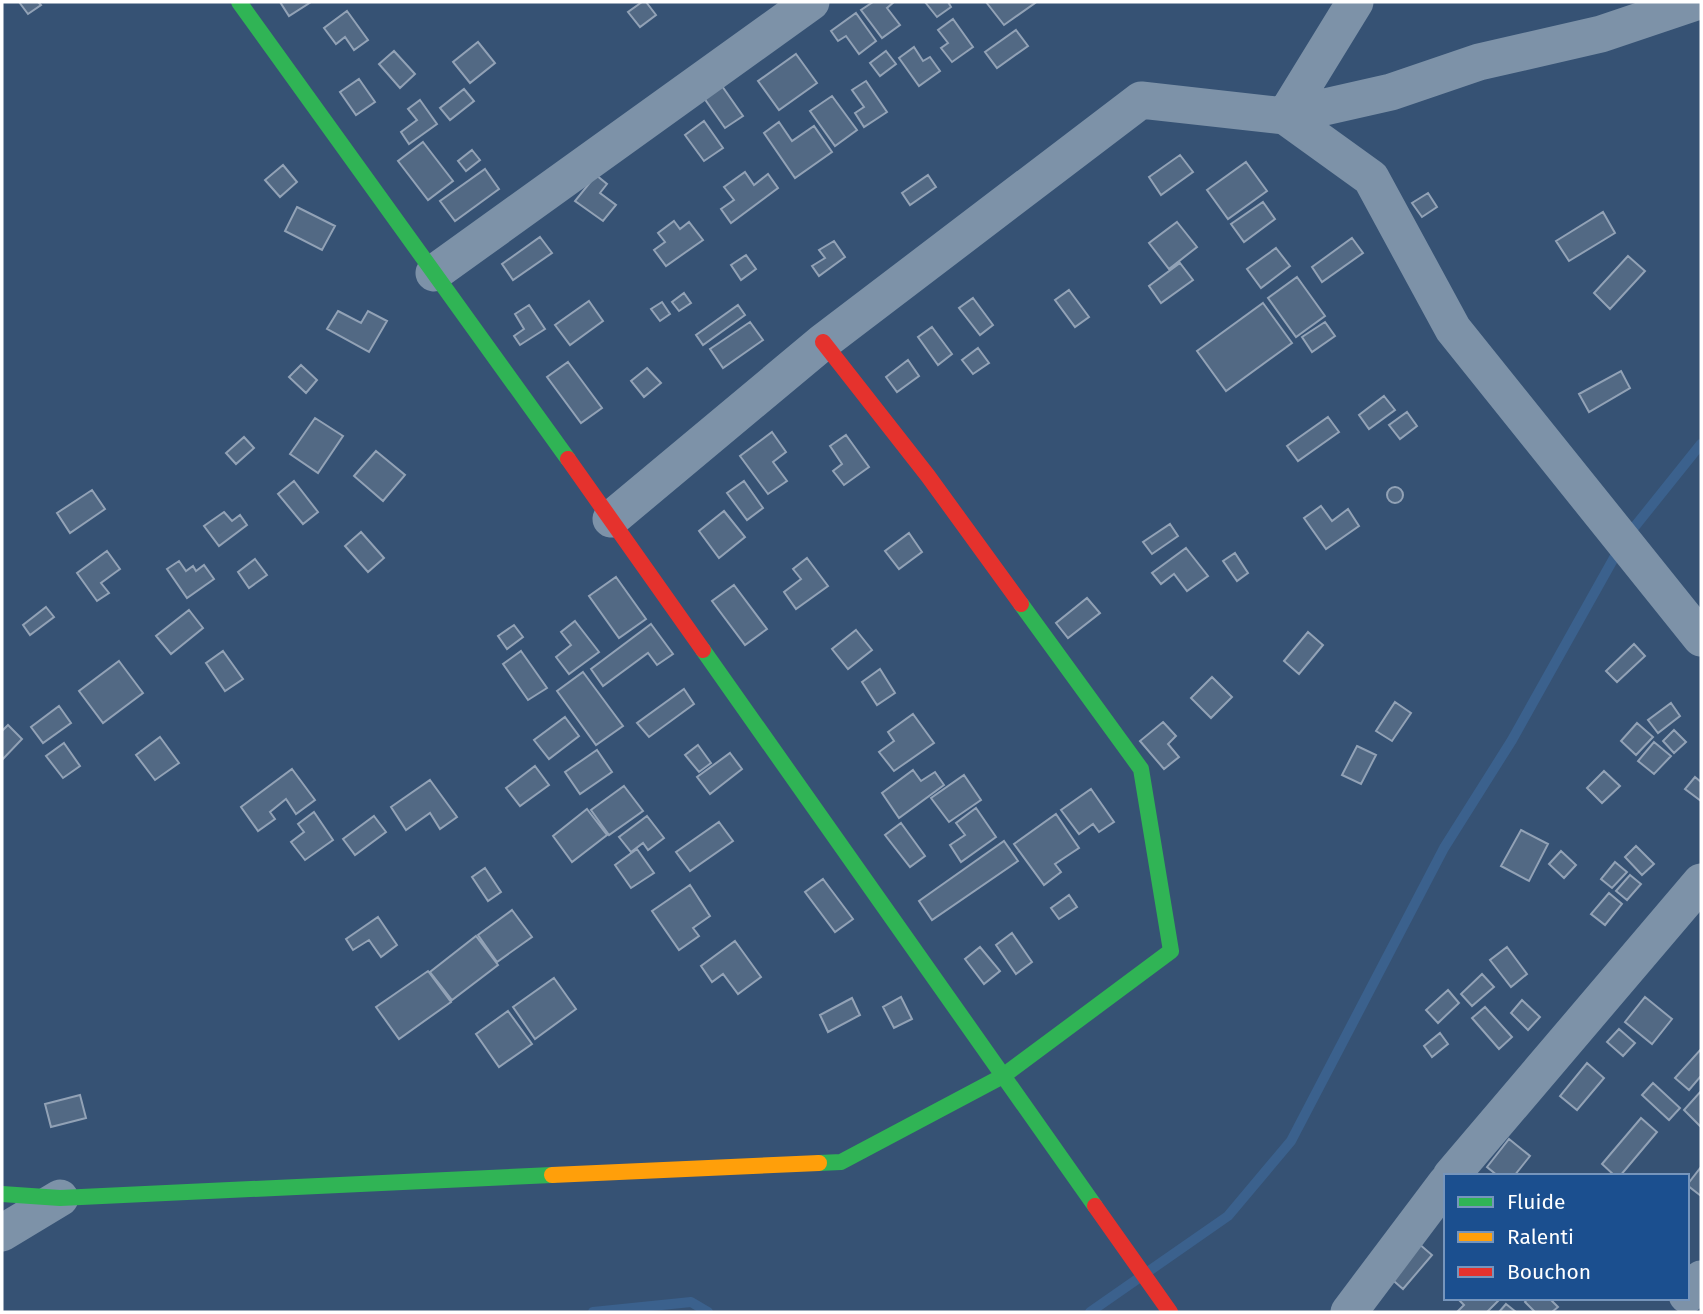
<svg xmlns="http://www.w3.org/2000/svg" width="1703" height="1314" viewBox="0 0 1703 1314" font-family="'Fira Sans',sans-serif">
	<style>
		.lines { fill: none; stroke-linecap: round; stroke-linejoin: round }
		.stream { stroke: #3b618d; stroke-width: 10 }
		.building { fill: #526984; stroke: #92a2b6; stroke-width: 2 }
		.street { stroke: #7d92a8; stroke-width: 37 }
		.fast { stroke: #30b455; stroke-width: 16 }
		.slow { stroke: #ff9f0a; stroke-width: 16 }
		.jam { stroke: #e5322d; stroke-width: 16 }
	</style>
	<rect width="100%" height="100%" fill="#365274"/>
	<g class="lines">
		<path class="stream" d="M593 1312 691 1302 708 1312
			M1090 1312 1228 1216 1291 1141 1444 848 1512 740 1624 540 1701 444"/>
	</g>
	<path class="building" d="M19 2H38L41 5 28 14Z
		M280 2H311L289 16Z
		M642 2H646L656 15 640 27 628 12Z
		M873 2H894L887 8 900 25 882 38 861 10Z
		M925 2H948L951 7 937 17Z
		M986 2H1034L1035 3 1004 25Z
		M347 11 368 40 354 50 345 37 336 44 324 28Z
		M856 13 876 41 859 54 846 36 838 41 831 31Z
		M953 19 973 47 952 62 941 48 948 43 938 30Z
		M1016 30 1028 46 997 68 985 52Z
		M478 42 495 63 470 83 453 62Z
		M914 47 923 61 930 57 940 71 919 86 899 58Z
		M394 51 415 74 400 88 379 64Z
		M886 51 896 64 880 76 870 63Z
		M796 54 817 83 779 110 758 81Z
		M359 79 375 102 356 115 340 92Z
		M866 81 887 112 864 127 855 113 864 107 852 90Z
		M722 86 743 116 725 128 704 98Z
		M464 89 474 101 450 120 440 108Z
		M832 96 857 130 835 146 810 111Z
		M420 100 437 124 409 144 401 132 417 120 408 109Z
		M704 121 723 148 704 161 685 135Z
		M779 122 792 141 814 126 832 152 795 178 764 133Z
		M423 142 453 181 428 200 398 161Z
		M472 150 480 160 466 171 458 161Z
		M1180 155 1193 172 1161 195 1149 177Z
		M1246 162 1267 191 1228 219 1207 190Z
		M283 165 297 182 280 197 265 180Z
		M485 169 499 189 455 221 440 201Z
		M745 172 754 185 768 174 778 188 731 223 721 209 734 200 724 187Z
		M596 175 607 184 600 193 616 205 603 221 575 201Z
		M928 175 936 187 910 205 902 193Z
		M1428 193 1437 207 1422 217 1412 203Z
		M1263 202 1275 219 1244 242 1231 224Z
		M297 207 335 226 322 250 285 231Z
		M1603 212 1615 233 1569 261 1556 241Z
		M674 221 680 229 689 222 703 240 666 266 654 250 665 242 658 233Z
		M1177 222 1197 247 1169 269 1149 243Z
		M540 237 552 253 513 280 502 264Z
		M1352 238 1363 253 1322 282 1312 267Z
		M834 241 845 257 819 276 812 266 825 258 819 250Z
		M1276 248 1290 266 1261 288 1247 269Z
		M746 255 756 269 741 280 731 265Z
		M1628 256 1645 271 1610 309 1594 293Z
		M1180 263 1193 280 1161 303 1149 286Z
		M1297 277 1325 316 1296 337 1268 298Z
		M1069 290 1089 317 1075 327 1055 300Z
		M684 293 691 303 679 311 672 302Z
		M973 298 993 325 980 335 959 308Z
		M589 301 603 321 570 345 555 325Z
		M662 302 670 314 660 321 651 309Z
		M1263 303 1292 343 1226 391 1197 351Z
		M529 305 545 329 520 345 514 336 524 329 515 314Z
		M738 305 745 315 703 345 696 335Z
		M338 311 361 323 368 311 387 321 369 352 327 329Z
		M750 322 763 340 723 368 710 349Z
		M1325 322 1335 336 1312 352 1302 337Z
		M932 327 952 354 938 365 918 337Z
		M978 348 989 363 973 374 962 360Z
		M908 360 919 376 897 392 886 377Z
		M568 362 602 408 581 423 547 377Z
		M301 365 317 380 306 393 289 377Z
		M647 368 661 383 644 397 631 381Z
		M1621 371 1630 388 1589 412 1579 394Z
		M1384 396 1395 410 1369 429 1359 415Z
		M1407 412 1417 426 1400 439 1389 425Z
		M1328 417 1339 432 1298 461 1287 446Z
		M315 418 343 436 318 473 290 454Z
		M772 432 786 452 773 462 787 481 768 494 740 456Z
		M846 435 869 467 844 485 833 471 842 464 830 446Z
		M244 437 254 448 236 464 226 453Z
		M376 451 405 475 383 501 354 476Z
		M294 481 318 512 303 524 278 494Z
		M744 481 763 508 747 520 727 493Z
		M1387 495a8 8 0 1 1 16 0a8 8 0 1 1-16 0Z
		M92 490 105 509 70 533 57 513Z
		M1321 506 1332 521 1348 509 1359 526 1326 549 1304 518Z
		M724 511 745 537 719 558 699 531Z
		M224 512 232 521 240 515 247 525 219 546 204 526Z
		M1170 524 1178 536 1152 554 1143 542Z
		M361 532 384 558 368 572 345 546Z
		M909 533 922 552 899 569 885 551Z
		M1186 548 1208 576 1187 591 1174 574 1161 584 1152 573Z
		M107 551 120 569 101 583 109 593 97 601 77 573Z
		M1235 553 1248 573 1237 581 1223 561Z
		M807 558 828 586 796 609 784 592 801 579 793 569Z
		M255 559 267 575 249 588 238 572Z
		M179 561 186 571 193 566 196 571 204 565 214 579 187 598 167 569Z
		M616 577 646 619 619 638 589 596Z
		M734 585 767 629 745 645 712 601Z
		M1087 598 1100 613 1068 638 1056 623Z
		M46 607 54 617 30 635 23 625Z
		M189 610 203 628 171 654 156 636Z
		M575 621 599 652 569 674 556 657 571 645 561 632Z
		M651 624 673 654 657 665 648 653 603 686 591 669Z
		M514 625 523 637 507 649 498 636Z
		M856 630 872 650 848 669 832 649Z
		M1308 632 1323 645 1299 674 1284 661Z
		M1634 644 1645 656 1617 682 1606 671Z
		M223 651 243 679 225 691 206 663Z
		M521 651 547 688 528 700 503 664Z
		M119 661 143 693 103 723 79 691Z
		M880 669 895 693 877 705 862 682Z
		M583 672 623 726 596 745 557 691Z
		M1212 677 1232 697 1211 718 1191 698Z
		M684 689 694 704 649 737 637 723Z
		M1395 702 1411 713 1392 741 1376 731Z
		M1671 703 1680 716 1658 733 1648 720Z
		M59 706 71 723 43 743 31 727Z
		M913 714 934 743 894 771 879 752 894 741 888 732Z
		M565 717 579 736 549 759 534 740Z
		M1163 722 1176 736 1168 744 1179 757 1164 769 1140 741Z
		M1637 723 1653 737 1636 755 1621 741Z
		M8 725 22 739 2 760V731Z
		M1674 730 1686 742 1674 753 1663 741Z
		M160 737 179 763 155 780 136 755Z
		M1654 742 1671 756 1654 774 1638 761Z
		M64 743 80 766 63 778 46 756Z
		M698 745 711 763 699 772 685 755Z
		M1357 746 1376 755 1361 784 1342 775Z
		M597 750 612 772 580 794 565 772Z
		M730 753 742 769 710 794 697 777Z
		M535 766 549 785 520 806 506 788Z
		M292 769 315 800 296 814 286 799 270 812 275 819 258 831 241 807Z
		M913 770 921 781 935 772 944 785 899 818 882 793Z
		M1604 771 1620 786 1602 803 1587 788Z
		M964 775 981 800 949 822 931 798Z
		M1695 777 1701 782V801L1685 789Z
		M430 780 457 817 440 829 430 813 406 830 391 807Z
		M624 786 643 811 609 835 591 810Z
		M1091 789 1114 822 1099 832 1093 824 1079 834 1061 810Z
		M976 808 996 837 961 862 950 845 965 835 956 823Z
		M587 809 607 835 572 862 553 836Z
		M314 812 333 840 305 860 291 842 304 832 298 824Z
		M1056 814 1079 848 1055 864 1061 872 1044 885 1014 844Z
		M374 816 386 832 355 855 343 839Z
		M647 816 664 838 648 850 643 843 631 852 619 837Z
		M719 822 733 841 690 871 676 852Z
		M901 823 925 856 910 867 885 835Z
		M1521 830 1548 844 1529 881 1501 866Z
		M1004 841 1018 861 932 920 919 901Z
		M1636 846 1654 864 1642 875 1625 857Z
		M637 849 654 873 631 888 615 865Z
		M1561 851 1576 865 1564 878 1549 864Z
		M1615 862 1627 872 1612 888 1601 879Z
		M485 868 501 892 488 901 472 877Z
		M1630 875 1641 884 1627 900 1616 891Z
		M823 879 853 919 835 932 805 892Z
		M690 885 710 916 693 928 699 936 679 950 652 911Z
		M1609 893 1622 904 1605 925 1591 914Z
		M1069 895 1077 907 1059 919 1051 908Z
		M512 910 532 937 497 962 478 935Z
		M378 917 397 945 381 957 369 940 353 950 346 939Z
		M1012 933 1032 962 1016 974 996 945Z
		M476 936 498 965 452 1000 430 972Z
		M735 941 761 977 738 994 723 974 712 982 701 966Z
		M980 947 1000 971 984 984 965 959Z
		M1507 947 1527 974 1511 987 1490 960Z
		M428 971 451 1002 399 1039 376 1007Z
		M1482 974 1494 987 1472 1006 1461 994Z
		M554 978 576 1009 535 1039 513 1007Z
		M1448 990 1459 1003 1438 1023 1426 1010Z
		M901 997 912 1019 894 1028 883 1007Z
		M1645 997 1672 1019 1652 1044 1625 1022Z
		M852 998 860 1015 828 1032 820 1015Z
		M1522 1000 1540 1017 1528 1030 1511 1013Z
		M1485 1007 1512 1037 1499 1049 1472 1018Z
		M508 1011 532 1044 499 1067 476 1034Z
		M1619 1029 1635 1043 1623 1056 1607 1042Z
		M1440 1033 1448 1044 1432 1057 1424 1046Z
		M1701 1049V1076L1689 1090 1675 1078Z
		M1587 1063 1604 1078 1577 1110 1560 1096Z
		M1653 1083 1680 1108 1669 1120 1642 1095Z
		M1701 1091V1127L1684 1110Z
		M80 1095 86 1118 51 1127 45 1104Z
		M1641 1118 1657 1132 1620 1176H1615L1602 1164Z
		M1509 1139 1530 1156 1514 1176H1498L1487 1167Z
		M1701 1167V1196L1687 1185Z
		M1418 1243 1432 1255 1403 1289 1388 1276Z
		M1457 1298H1499L1500 1299 1487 1312H1457L1464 1305Z
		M1528 1298H1549L1558 1307 1552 1312H1535L1525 1302Z
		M1506 1304 1516 1312H1499Z"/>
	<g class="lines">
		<path class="street" d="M1355 2 1285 116 1371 178 1453 329 1701 638
			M434 273 811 2
			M611 519 823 342 1141 100 1285 116 1391 92 1479 62 1601 34 1696 2
			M1451 1176 1701 882
			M2 1233 60 1198
			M1687 1295 1701 1279
			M1349 1312 1446 1183"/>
		<path class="fast" d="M239 2 568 459
			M703 650 1095 1206
			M819 1163 841 1162 1003 1076 1171 951 1141 769 1021 604
			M2 1194 60 1198 552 1175"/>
		<path class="slow" d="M552 1175 819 1163"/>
		<path class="jam" d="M823 342 928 476 1021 604
			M568 459 703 650
			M1095 1206 1170 1312"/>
	</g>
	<rect width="1703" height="1314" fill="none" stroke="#ffffff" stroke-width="7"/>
	<rect x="1444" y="1174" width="245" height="126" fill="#1b4f8f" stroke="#7695bc" stroke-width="2"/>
	<rect x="1458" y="1197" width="35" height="10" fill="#30b455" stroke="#7695bc" stroke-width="2"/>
	<text x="1507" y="1209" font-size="21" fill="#ffffff">Fluide</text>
	<rect x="1458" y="1232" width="35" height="10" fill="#ff9f0a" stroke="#7695bc" stroke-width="2"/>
	<text x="1507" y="1244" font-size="21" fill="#ffffff">Ralenti</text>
	<rect x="1458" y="1267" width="35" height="10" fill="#e5322d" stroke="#7695bc" stroke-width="2"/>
	<text x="1507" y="1279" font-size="21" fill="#ffffff">Bouchon</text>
</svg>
